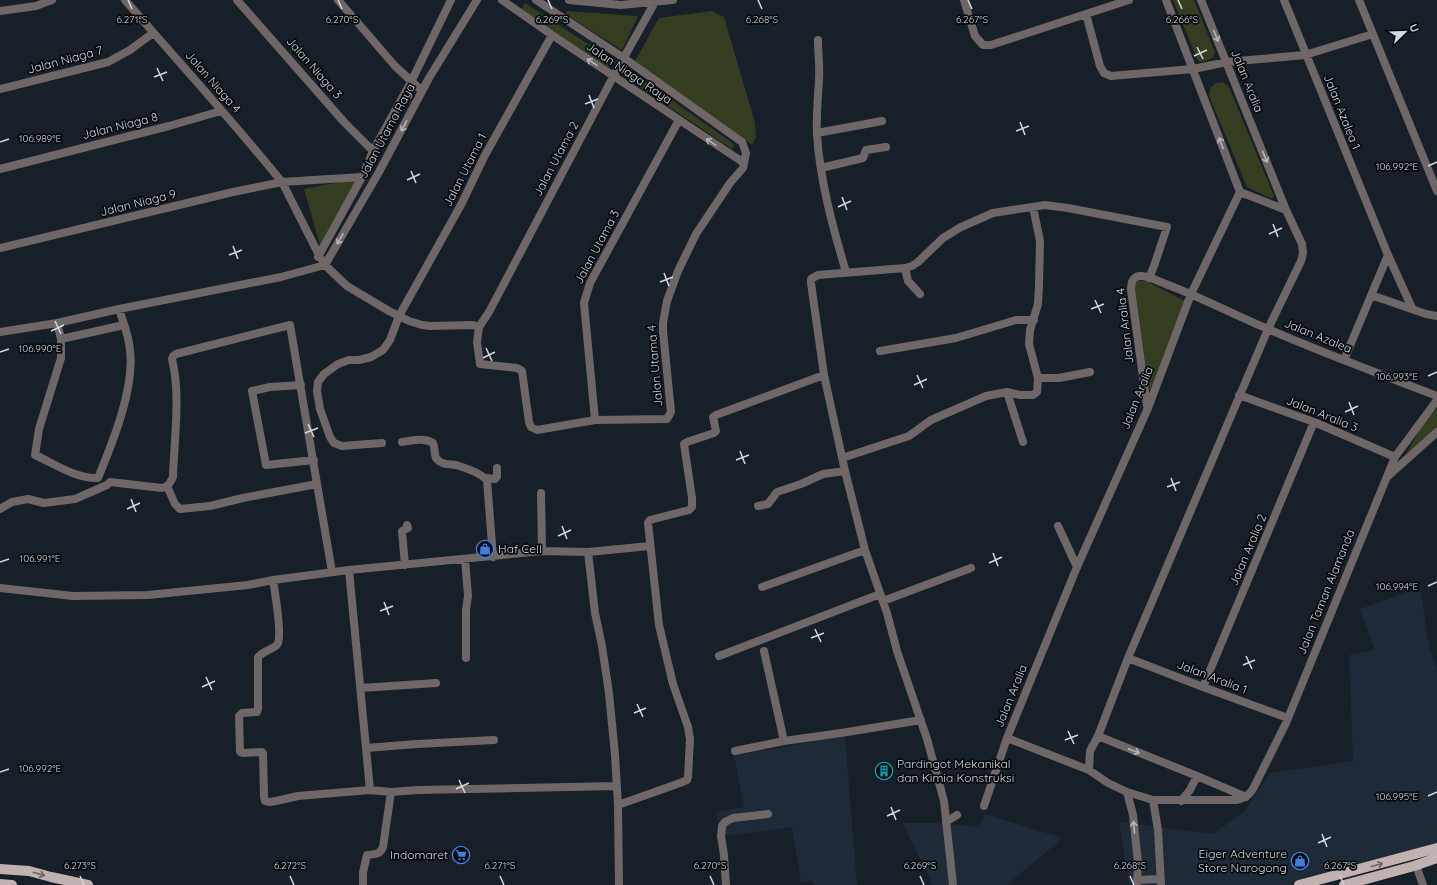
<svg xmlns="http://www.w3.org/2000/svg" width="1437" height="885" viewBox="0 0 1437 885" font-family="Quicksand,sans-serif">
	<style>
		.built { fill: #1e2a37 }
		.green { fill: #353d20 }
		.lines { fill: none; stroke-linecap: round; stroke-linejoin: round }
		.street { stroke: #6f6767; stroke-width: 8 }
		.primary { stroke: #c1b1b1; stroke-width: 10 }
		.oneway { stroke: #b5b7bb }
		.oneway2 { stroke: #6d6567 }
		.ticks { fill: none; stroke: #d3d9df; stroke-width: 1.5 }
		.labels { text-anchor: middle; stroke-width: 3.5; stroke-linejoin: round; paint-order: stroke }
		.street-label { font-size: 12px; fill: #d3d9df; stroke: #06090d }
		.poi-label { font-size: 12px; fill: #d3d9df; stroke: #06090d; text-anchor: start }
		.ticks-label { font-size: 10px; text-anchor: middle; fill: #d3d9df; stroke: #06090d; stroke-width: 3.5; stroke-linejoin: round; paint-order: stroke }
	</style>
	<rect width="100%" height="100%" fill="#171f28"/>
	<path class="built" d="M1420 588 1429 645 1437 671V847L1299 885H1129L1119 822 1213 834 1245 811 1270 773 1353 761 1349 655 1375 650 1360 609Z
		M845 736 857 885H813L812 881 801 882 792 827 720 837 716 812 744 807 734 756Z
		M984 814 1063 838 1007 885H933L902 823H938L979 827Z"/>
	<path class="green" d="M1173 0H1194L1215 52 1212 58 1203 62 1198 61Z
		M525 3 614 61 609 68 521 11Z
		M567 11 638 16 622 50 565 14Z
		M712 11 724 17 755 123 756 137 752 145 635 61 659 18Z
		M631 71 735 145 732 149 626 78Z
		M1223 82 1229 87 1274 196 1272 199 1247 187 1209 96 1211 87 1216 83Z
		M357 179 321 249 304 189Z
		M1137 281H1146L1185 301 1150 391 1133 286Z
		M1437 409V428L1404 458 1425 420Z"/>
	<g class="lines">
		<path class="street" d="M125 0C176 59 228 116 277 176L282 182 319 255 325 265 347 286 389 311 409 321 422 325 430 326 473 325 479 327
			M237 0 344 122 373 151
			M338 0 395 66 422 91
			M502 0 552 35 744 163
			M569 0 621 5 673 0
			M964 0 975 36 983 45H991L1129 0
			M1284 0 1388 255 1412 308
			M1359 0 1437 191
			M0 11 36 6 52 0
			M1086 14 1100 66 1104 73 1111 76 1193 69 1227 62 1305 55 1373 34
			M818 40C818 53 820 67 819 80 818 98 816 116 817 135 820 181 833 228 846 272
			M0 89 108 62 130 50 153 33
			M817 133 882 121
			M821 168 863 158 866 150 886 147
			M0 169 169 126 221 111
			M1240 192 1286 210
			M0 248 233 192 282 182 362 177
			M318 257 362 177 373 151 411 82 451 0
			M905 268 908 281 920 294
			M1371 295 1426 314 1437 316
			M57 323 61 339V358L39 429 35 455C55 464 76 479 98 478 112 444 135 388 130 350 129 336 123 322 119 309
			M479 327 477 342 480 364 517 368 522 371 529 422 531 427 537 430 595 420 667 419 671 412 663 331V323L667 301 678 271 696 234 730 183 743 168 746 153 742 142 624 58 536 0
			M479 327 489 312 613 77 655 2
			M0 332 57 323 119 309 281 277 325 265 379 172 429 78 477 0
			M61 339 124 325
			M880 351 956 338 1016 320H1034
			M1344 360 1388 255
			M1038 378H1059L1090 372
			M301 385 270 387 252 391 266 465 314 460
			M1007 392 1023 442
			M1239 395 1314 422 1395 457
			M1147 406 1131 290C1131 282 1133 275 1142 276 1152 277 1162 283 1171 286 1204 299 1235 315 1268 329 1323 353 1380 374 1437 396
			M595 420 584 303 590 283 679 120
			M402 442C411 441 424 437 433 443 435 448 434 453 436 458 441 465 449 464 456 465 466 468 480 473 487 480L493 557
			M382 443 342 446 334 443 330 437 320 409 317 391 318 382 324 374 338 364 349 360H359L371 357 383 350 390 340 399 316 462 203 484 157 552 35
			M842 458 909 436 931 420 986 396 1007 392 1020 395H1033L1037 392 1038 378 1029 344 1030 330 1038 304 1039 284 1040 241 1033 207
			M1387 477 1437 432
			M486 478 495 479 497 477V468
			M167 486 175 504 180 509 210 506 243 498 317 484
			M541 493 542 551
			M758 506 768 504 777 492 801 484 823 474 845 471
			M0 509 12 502 28 499 44 503 75 499 107 485 110 482 162 488C169 486 170 483 173 477 174 439 181 395 172 359L173 356 176 354 290 325 332 572
			M1058 526 1077 567
			M588 552 595 613 602 646 609 693 615 755 618 805 619 885
			M465 559 468 596 466 610V658
			M405 565 402 531 408 528 407 525
			M349 570 370 790
			M273 580C275 593 282 633 278 643 276 649 264 650 258 657V709L257 712 242 713 239 716 240 752 243 753 262 752 263 753 264 796 265 801 270 802 276 801 298 796 370 790 391 792 418 790 617 786
			M762 587 865 550
			M0 588 73 596 148 595 248 585 273 580 349 570 542 551 588 552 650 546
			M883 601 971 568
			M764 651 784 741
			M719 656 880 594
			M1128 658 1203 687 1288 718
			M1203 687 1314 422
			M361 688 436 683
			M1098 736 1197 776 1246 797
			M1007 738 1089 770 1108 783 1127 792 1153 800H1237C1246 797 1250 795 1254 787L1286 723 1395 457 1437 400
			M366 748 417 744 494 740
			M735 751 784 741 841 733 921 720
			M1089 770 1090 751 1098 736 1128 658 1268 329 1301 261 1303 253 1302 244 1286 210 1201 0
			M1127 792 1133 815 1138 863 1137 885
			M1153 800 1158 830 1161 885
			M1181 801 1190 790 1197 776
			M618 805 680 783 687 780 688 777 690 739 688 727 673 684 659 625 648 523 650 520 689 510 692 507V498L684 444 687 442 714 433 716 431 713 417 716 415 824 375
			M984 806 1007 738 1077 567 1148 408 1191 294 1240 192 1166 0
			M946 822 957 815
			M1416 865 1423 885
			M1138 880 1160 879
			M363 885V872L367 855C374 854 380 855 383 847L391 792
			M726 885 724 855 721 836 722 826 725 822 733 818 768 814
			M953 885 944 801 927 739 897 651 887 613 865 550 845 471 824 375 811 283V279L818 275 905 268 912 266 918 262 943 238 961 227 993 213 1045 205 1068 208 1167 227 1154 266 1149 278"/>
		<path class="primary" d="M0 869 29 871 51 877 88 885
			M0 884 12 885
			M1299 885 1437 848
			M1344 885 1414 866 1437 858"/>
	</g>
	<defs><path id="oneway-shaft" d="M-6 0H5M1.5-3L5.5 0L1.5 3" fill="none" stroke-width="1.6" stroke-linecap="round" stroke-linejoin="round"/></defs>
	<g class="oneway">
		<use href="#oneway-shaft" transform="translate(1216 36) rotate(68)"/>
		<use href="#oneway-shaft" transform="translate(592 62) rotate(-146)"/>
		<use href="#oneway-shaft" transform="translate(404 126) rotate(118)"/>
		<use href="#oneway-shaft" transform="translate(711 142) rotate(-146)"/>
		<use href="#oneway-shaft" transform="translate(1221 143) rotate(-111)"/>
		<use href="#oneway-shaft" transform="translate(1265 157) rotate(68)"/>
		<use href="#oneway-shaft" transform="translate(340 239) rotate(120)"/>
		<use href="#oneway-shaft" transform="translate(1134 751) rotate(22)"/>
		<use href="#oneway-shaft" transform="translate(1134 827) rotate(-95)"/>
	</g>
	<g class="oneway2">
		<use href="#oneway-shaft" transform="translate(1377 865) rotate(-15)"/>
		<use href="#oneway-shaft" transform="translate(39 874) rotate(16)"/>
	</g>
	<path class="ticks" d="M128 0 132 9M338 0 342 9M548 0 552 9M758 0 762 9M968 0 972 9M1178 0 1182 9M1197 47 1203 59M1194 56 1207 50M157 68 163 81M154 77 167 72M589 95 594 108M585 104 598 99M1020 122 1025 135M1016 131 1029 126M0 142 9 139M1428 166 1437 162M411 171 416 183M407 180 420 174M842 197 847 210M838 207 851 201M1273 224 1278 237M1269 234 1282 228M233 246 238 259M229 255 242 250M664 273 669 286M660 282 673 277M1095 300 1101 313M1091 309 1104 304M55 321 61 334M51 331 64 325M486 348 492 361M0 352 9 349M483 358 495 352M917 375 923 388M1428 376 1437 372M914 385 927 379M1349 402 1354 415M1345 412 1358 406M308 424 314 437M305 433 318 428M740 451 745 464M736 460 749 455M1171 478 1176 491M1167 487 1180 482M131 499 136 512M127 509 140 503M562 526 567 539M558 536 571 530M993 553 998 566M0 562 9 559M989 563 1002 557M1428 586 1437 582M384 602 389 615M380 611 393 606M815 629 821 642M811 638 824 633M1246 656 1252 669M1243 665 1255 660M206 677 212 690M202 687 215 681M637 704 643 717M634 713 646 708M1068 731 1074 744M1065 740 1078 735M0 772 9 769M459 780 465 793M456 789 469 783M1428 796 1437 792M891 807 896 820M887 816 900 810M1322 834 1327 847M1318 843 1331 837M80 876 84 885M290 876 294 885M500 876 504 885M710 876 714 885M920 876 924 885M1130 876 1134 885M1340 876 1344 885"/>
	<defs>
		<symbol id="shop-ring" viewBox="-11 -11 22 22"><circle r="9.5" fill="#06090d" stroke="#3f7fe0" stroke-width="1.5"/><path d="M-5-2.5h2.3a2.7 3.5 0 0 1 5.4 0H5L5.5 6h-11ZM-1.5-2.5h3a1.5 2.3 0 0 0-3 0Z" fill="#3f7fe0"/></symbol>
		<symbol id="building-ring" viewBox="-11 -11 22 22"><circle r="9.5" fill="#06090d" stroke="#0f9aa8" stroke-width="1.5"/><path d="M-4-6H4V6H1V3H-1V6H-4ZM-2.5-4.3h1.7v1.8h-1.7ZM.8-4.3h1.7v1.8H.8ZM-2.5-1h1.7V.8h-1.7ZM.8-1h1.7V.8H.8Z" fill="#0f9aa8"/></symbol>
		<symbol id="supermarket-ring" viewBox="-11 -11 22 22"><circle r="9.5" fill="#06090d" stroke="#3f7fe0" stroke-width="1.5"/><path d="M-6-5.5h2.5l.6 2H6L4.5 2H-2.5L-4.4-4H-6ZM-1.5 3.2a1.3 1.3 0 1 0 .1 0ZM3 3.2a1.3 1.3 0 1 0 .1 0Z" fill="#3f7fe0"/></symbol>
	</defs>
	<g fill-rule="evenodd">
		<use href="#shop-ring" x="475" y="539" width="20" height="20"/>
		<use href="#building-ring" x="874" y="761" width="20" height="20"/>
		<use href="#supermarket-ring" x="451" y="845" width="20" height="20"/>
		<use href="#shop-ring" x="1290" y="851" width="20" height="20"/>
	</g>
	<g class="labels">
		<g class="street-label">
			<text transform="translate(65 60) rotate(-15)" y="4">Jalan Niaga 7</text>
			<text transform="translate(314 68) rotate(49)" y="4">Jalan Niaga 3</text>
			<text transform="translate(629 73) rotate(34)" y="4">Jalan Niaga Raya</text>
			<text transform="translate(1247 81) rotate(68)" y="4">Jalan Aralia</text>
			<text transform="translate(213 82) rotate(49)" y="4">Jalan Niaga 4</text>
			<text transform="translate(1342 112) rotate(68)" y="4">Jalan Azalea 1</text>
			<text transform="translate(120 126) rotate(-14)" y="4">Jalan Niaga 8</text>
			<text transform="translate(387 131) rotate(-62)" y="4">Jalan Utama Raya</text>
			<text transform="translate(556 159) rotate(-62)" y="4">Jalan Utama 2</text>
			<text transform="translate(465 170) rotate(-63)" y="4">Jalan Utama 1</text>
			<text transform="translate(138 203) rotate(-14)" y="4">Jalan Niaga 9</text>
			<text transform="translate(597 247) rotate(-62)" y="4">Jalan Utama 3</text>
			<text transform="translate(1125 326) rotate(-97)" y="4">Jalan Aralia 4</text>
			<text transform="translate(1318 336) rotate(22)" y="4">Jalan Azalea</text>
			<text transform="translate(655 366) rotate(-95)" y="4">Jalan Utama 4</text>
			<text transform="translate(1137 398) rotate(-68)" y="4">Jalan Aralia</text>
			<text transform="translate(1322 414) rotate(22)" y="4">Jalan Aralia 3</text>
			<text transform="translate(1248 550) rotate(-67)" y="4">Jalan Aralia 2</text>
			<text transform="translate(1326 592) rotate(-68)" y="4">Jalan Taman Alamanda</text>
			<text transform="translate(1212 677) rotate(21)" y="4">Jalan Aralia 1</text>
			<text transform="translate(1011 696) rotate(-68)" y="4">Jalan Aralia</text>
		</g>
		<g class="poi-label">
			<text x="498" y="553">Haf Cell</text>
			<text x="897" y="768">Pardingot Mekanikal<tspan x="897" dy="14">dan Kimia Konstruksi</tspan></text>
			<text x="1287" y="858" text-anchor="end">Eiger Adventure<tspan x="1287" dy="14">Store Narogong</tspan></text>
			<text x="448" y="859" text-anchor="end">Indomaret</text>
		</g>
	</g>
	<g class="ticks-label">
		<text x="132" y="23">6.271°S</text>
		<text x="342" y="23">6.270°S</text>
		<text x="552" y="23">6.269°S</text>
		<text x="762" y="23">6.268°S</text>
		<text x="972" y="23">6.267°S</text>
		<text x="1182" y="23">6.266°S</text>
		<text x="40" y="142">106.989°E</text>
		<text x="1397" y="170">106.992°E</text>
		<text x="40" y="352">106.990°E</text>
		<text x="1397" y="380">106.993°E</text>
		<text x="40" y="562">106.991°E</text>
		<text x="1397" y="590">106.994°E</text>
		<text x="40" y="772">106.992°E</text>
		<text x="1397" y="800">106.995°E</text>
		<text x="80" y="869">6.273°S</text>
		<text x="290" y="869">6.272°S</text>
		<text x="500" y="869">6.271°S</text>
		<text x="710" y="869">6.270°S</text>
		<text x="920" y="869">6.269°S</text>
		<text x="1130" y="869">6.268°S</text>
		<text x="1340" y="869">6.267°S</text>
	</g>
	<g transform="translate(1405 32) rotate(67)" stroke="#06090d" stroke-width="3" paint-order="stroke">
	<path d="M0-3L7 15L0 10L-7 15Z" fill="#d3d9df"/>
	<text y="-6" font-size="11" font-weight="bold" text-anchor="middle" fill="#d3d9df">U</text>
	</g>
</svg>
